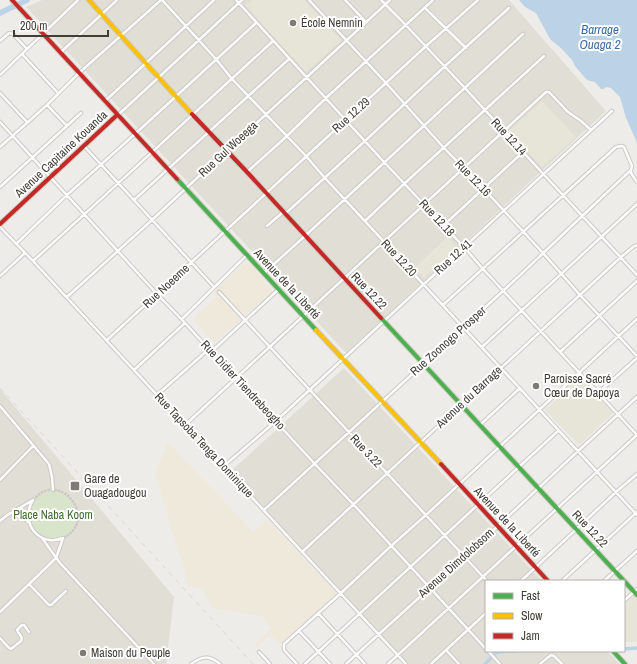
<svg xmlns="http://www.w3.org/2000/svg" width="637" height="664" viewBox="0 0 637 664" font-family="'Archivo Narrow',sans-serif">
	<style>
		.residential { fill: #e1ded5 }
		.commercial { fill: #efe9dc }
		.education { fill: #e7e4d8 }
		.green { fill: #d8e5ca }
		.water { fill: #bcd2e7 }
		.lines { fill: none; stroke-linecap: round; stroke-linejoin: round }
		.canal { stroke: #bcd2e7; stroke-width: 3.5 }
		.river { stroke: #bcd2e7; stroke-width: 5.5 }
		.street-tunnel { stroke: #cbc9c4; stroke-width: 2.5; stroke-dasharray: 2.5 1; stroke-linecap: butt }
		.street-casing { stroke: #cbc9c5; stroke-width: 4.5 }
		.fast-casing { stroke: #ccc9bf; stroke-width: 6 }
		.slow-casing { stroke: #ccc9bf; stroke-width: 6 }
		.jam-casing { stroke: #ccc9bf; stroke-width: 6 }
		.street { stroke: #fcfcfc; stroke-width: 2.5 }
		.fast { stroke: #4caf50; stroke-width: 4 }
		.slow { stroke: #ffc107; stroke-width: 4 }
		.jam { stroke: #c62828; stroke-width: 4 }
		.rail { stroke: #d8d8d7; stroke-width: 1; stroke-dasharray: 5 5; stroke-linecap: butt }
		.poi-dot { fill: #7d7b74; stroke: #fff; stroke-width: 1.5 }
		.labels { text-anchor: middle; stroke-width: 4; stroke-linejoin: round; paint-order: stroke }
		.poi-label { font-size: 12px; fill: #413e35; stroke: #fff; text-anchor: start }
		.street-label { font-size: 12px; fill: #413e35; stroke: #fff }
		.park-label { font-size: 12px; fill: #426c30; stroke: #fff }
		.water-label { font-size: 13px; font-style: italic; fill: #3c6da0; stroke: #fff }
	</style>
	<rect width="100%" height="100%" fill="#edece8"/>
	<path class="residential" d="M42 0H509L606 111 346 353 26 7Z
		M344 368 542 581H486V651H607L619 664H407L230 472Z
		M0 389 174 597 166 664H0Z"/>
	<path class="commercial" d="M247 261 273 291 214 343 193 319 217 297 213 293Z
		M168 442 253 532 267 519 337 594 279 644 271 635 256 647 254 645 271 629 262 616 213 608 211 606 202 588 189 587 155 473Z"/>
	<path class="education" d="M252 0H304L341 40 306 72 246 6Z
		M542 101 576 137 542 167 509 131Z
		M447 237 457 247 424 278 415 268Z
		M579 378 613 413 579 445 545 410Z
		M634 595 637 599V642H624V605Z"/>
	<path class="green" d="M30 515a23 23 0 1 1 46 0a23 23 0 1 1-46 0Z"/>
	<path class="water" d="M519 0H637V145L636 140 626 118 620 97 611 88 607 87 603 89H601L595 82 590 81 586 79 575 66 572 60 561 48 550 39 536 13 525 7Z"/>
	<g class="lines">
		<path class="canal" d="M624 649 637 648
			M485 664 497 652 517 651"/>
		<path class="river" d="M0 13 27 0"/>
		<path class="street-tunnel" d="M33 500C60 468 100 520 63 538"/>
		<defs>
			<path id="street" d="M162 0 216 59 232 79 306 156 324 177 637 515
				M236 0 384 162 464 247 483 269 637 435
				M309 0 386 83 444 148 483 188 543 253 580 295 637 356
				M345 0 366 22
				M381 0 400 19 464 87 523 152 637 275
				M425 8 466 48
				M0 41 9 33 13 34 27 49
				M60 53 117 0
				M22 54 58 93
				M0 75 78 0
				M0 93 27 122
				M105 101 214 0
				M47 105 67 126
				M118 115 158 78 242 0
				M0 122 157 294 185 323 314 463 354 505 486 649
				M84 146 214 287
				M0 147 47 105 79 73 161 0
				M247 172 287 136 326 98 433 0
				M0 187 81 113
				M134 200 289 59
				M285 214 365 141 445 66 509 8
				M365 221 405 183 544 56
				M444 225 523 152
				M267 226 283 212
				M0 227 33 261 406 664
				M16 244 67 195 135 134 256 23
				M33 261C114 188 193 114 273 41
				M264 273 305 236 523 34
				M0 276 25 253
				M219 292 487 581
				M67 297 152 220 227 150 307 77 390 0
				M443 305 616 147 622 146 624 147 632 166 631 170V173L637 182
				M182 319 247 255
				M107 340 425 47 478 0
				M482 347 637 204
				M212 351 279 289
				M560 352 637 281
				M134 370 185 323
				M598 393 637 358
				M157 395 209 349
				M0 406 49 464 52 477 53 490
				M185 425 546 92H549L568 112 581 121 591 130
				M480 425 520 388
				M224 466 276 421 424 284 612 111
				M0 480 33 446
				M33 500C19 522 39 548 63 538
				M264 510C343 437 423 364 503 291 546 251 588 210 631 170
				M13 512 33 500
				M0 521C14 509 16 508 28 522
				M42 538 60 563 154 664
				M302 552 621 257 633 247 637 245
				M521 581 616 492 637 474
				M562 581 637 512
				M604 581 637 551
				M29 584 49 605H51L66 591
				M624 601 637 589
				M0 612 56 558 63 538
				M318 613 365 664
				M299 631 330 664
				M0 638 9 648 11 649 21 641C24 636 18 634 17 630L22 625H24L29 632
				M446 650 459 664
				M488 651 500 664
				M259 652 270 664
				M191 664C202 656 209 655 220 664
				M297 664 284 650V644L341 593 391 546 426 515 637 319
				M305 664 558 431
				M346 664 498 526 578 451 637 397
				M388 664 637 435
				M431 664 486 613
				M540 664 551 655 554 656 562 664"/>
			<path id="fast" d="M177 179 316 330
				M381 318 637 595
				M613 651 625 664"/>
			<path id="slow" d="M89 0C123 38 157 76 192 114
				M316 330 441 464"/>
			<path id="jam" d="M12 0 177 179
				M192 114 247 172 381 318
				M0 224 117 115
				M441 464 548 581"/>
		</defs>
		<use href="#street" class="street-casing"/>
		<use href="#fast" class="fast-casing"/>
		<use href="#slow" class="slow-casing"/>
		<use href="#jam" class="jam-casing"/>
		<use href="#street" class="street"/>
		<use href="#fast" class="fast"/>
		<use href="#slow" class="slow"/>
		<use href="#jam" class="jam"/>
		<path class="rail" d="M0 388 253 664"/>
	</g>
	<g class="poi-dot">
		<circle cx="293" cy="23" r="4"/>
		<circle cx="536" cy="386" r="4"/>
		<rect x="70" y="481" width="10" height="10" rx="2"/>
		<circle cx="83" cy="653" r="4"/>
	</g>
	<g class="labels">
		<g class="poi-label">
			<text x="301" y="27">École Nemnin</text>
			<text x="544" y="383">Paroisse Sacré<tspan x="544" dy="14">Cœur de Dapoya</tspan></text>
			<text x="84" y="483">Gare de<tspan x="84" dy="14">Ouagadougou</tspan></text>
			<text x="91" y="657">Maison du Peuple</text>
		</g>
		<g class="street-label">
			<text transform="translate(351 115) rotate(-42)" y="4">Rue 12.29</text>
			<text transform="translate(509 137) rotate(47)" y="4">Rue 12.14</text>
			<text transform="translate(228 149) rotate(-43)" y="4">Rue Gul Woeega</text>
			<text transform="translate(61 154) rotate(-43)" y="4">Avenue Capitaine Kouanda</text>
			<text transform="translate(473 178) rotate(46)" y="4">Rue 12.16</text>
			<text transform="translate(437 218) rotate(47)" y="4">Rue 12.18</text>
			<text transform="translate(453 257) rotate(-42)" y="4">Rue 12.41</text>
			<text transform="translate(399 258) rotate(47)" y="4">Rue 12.20</text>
			<text transform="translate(287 284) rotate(47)" y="4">Avenue de la Liberté</text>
			<text transform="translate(166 286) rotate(-43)" y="4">Rue Noeeme</text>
			<text transform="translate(369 291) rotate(47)" y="4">Rue 12.22</text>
			<text transform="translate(448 341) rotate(-42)" y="4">Rue Zoonogo Prosper</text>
			<text transform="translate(243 385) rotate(47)" y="4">Rue Didier Tiendrebeogho</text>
			<text transform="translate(469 397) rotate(-43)" y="4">Avenue du Barrage</text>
			<text transform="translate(204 445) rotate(47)" y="4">Rue Tapsoba Tenga Dominique</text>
			<text transform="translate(366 451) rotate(47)" y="4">Rue 3.22</text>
			<text transform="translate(507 522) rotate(47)" y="4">Avenue de la Liberté</text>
			<text transform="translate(590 529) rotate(47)" y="4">Rue 12.22</text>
			<text transform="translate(456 563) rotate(-42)" y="4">Avenue Dimdolobsom</text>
		</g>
		<g class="park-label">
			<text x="53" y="519">Place Naba Koom</text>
		</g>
		<g class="water-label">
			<text x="600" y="34">Barrage<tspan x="600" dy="15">Ouaga 2</tspan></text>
		</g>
	</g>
	<rect x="485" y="580" width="140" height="72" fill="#ffffff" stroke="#b3b2ae"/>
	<rect x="493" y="593" width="20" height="6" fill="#4caf50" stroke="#b3b2ae"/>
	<text x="521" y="600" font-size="12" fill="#413e35">Fast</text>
	<rect x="493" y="613" width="20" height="6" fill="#ffc107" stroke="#b3b2ae"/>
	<text x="521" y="620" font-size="12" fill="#413e35">Slow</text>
	<rect x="493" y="633" width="20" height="6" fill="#c62828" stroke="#b3b2ae"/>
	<text x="521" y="640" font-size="12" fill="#413e35">Jam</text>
	<path d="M14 30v6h94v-6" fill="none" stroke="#413e35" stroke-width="2"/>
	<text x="20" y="30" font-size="12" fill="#413e35" stroke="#ffffff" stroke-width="3" paint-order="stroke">200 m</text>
</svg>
